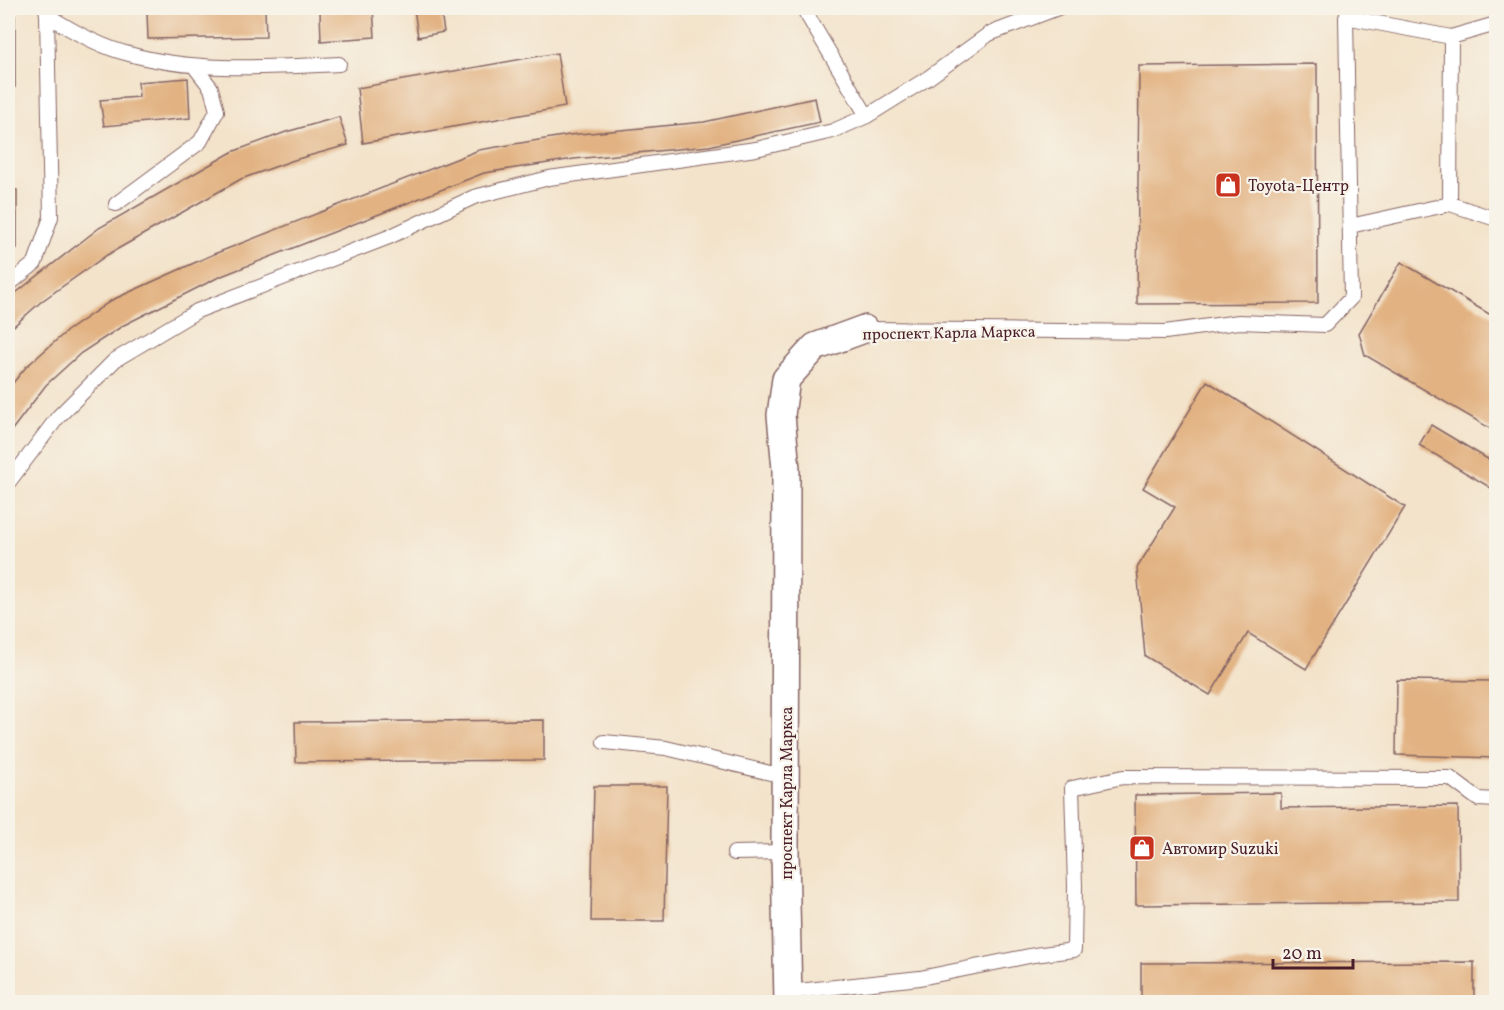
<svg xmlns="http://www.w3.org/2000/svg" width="1504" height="1010" viewBox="0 0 1504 1010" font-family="Vollkorn,serif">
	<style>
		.building { fill: #e2b282 }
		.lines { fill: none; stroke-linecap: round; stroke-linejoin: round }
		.lane-casing { stroke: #856463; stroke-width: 16 }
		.street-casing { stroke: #856463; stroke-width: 30 }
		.lane { stroke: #fff; stroke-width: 14 }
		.street { stroke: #fff; stroke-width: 27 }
		.labels { text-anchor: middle; stroke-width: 4.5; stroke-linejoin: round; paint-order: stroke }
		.poi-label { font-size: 16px; fill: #4a1f2b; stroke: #f7f3e8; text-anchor: start }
		.street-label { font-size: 16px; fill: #4a1f2b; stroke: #f7f3e8 }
	</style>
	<rect width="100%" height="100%" fill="#f7f3e8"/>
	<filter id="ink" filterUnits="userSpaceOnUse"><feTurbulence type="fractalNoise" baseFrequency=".0167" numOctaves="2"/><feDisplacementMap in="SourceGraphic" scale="12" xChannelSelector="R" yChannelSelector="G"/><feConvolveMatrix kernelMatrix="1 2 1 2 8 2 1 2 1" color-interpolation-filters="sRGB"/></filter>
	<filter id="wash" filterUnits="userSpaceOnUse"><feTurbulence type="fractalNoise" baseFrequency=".008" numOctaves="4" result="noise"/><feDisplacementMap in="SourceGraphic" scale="24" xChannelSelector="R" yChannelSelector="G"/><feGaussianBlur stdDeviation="1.35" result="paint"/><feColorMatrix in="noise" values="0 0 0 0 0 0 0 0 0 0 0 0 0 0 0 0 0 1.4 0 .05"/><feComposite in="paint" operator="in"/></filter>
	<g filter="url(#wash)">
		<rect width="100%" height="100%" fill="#f3e3cb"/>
		<g id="blocks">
			<path class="building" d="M414 8H459V9L441 12 444 32 418 37Z
				M373 9 375 37 321 41 320 11Z
				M265 10 266 37 148 39 147 12Z
				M8 16H15V87H8Z
				M557 53 565 107 363 143 357 88Z
				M1317 64 1318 303 1137 304 1139 66Z
				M188 78 190 118 104 126 100 100 139 97 138 82Z
				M815 98 820 122 709 146 574 159 484 173 219 277 124 325 81 353 46 385 8 435V389L26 367 67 331 112 300 214 254 479 150 569 135 704 122Z
				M339 117 348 145 294 160 241 179 107 255 42 301 8 331V299L99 228 232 152 286 132Z
				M8 138H12V188H8Z
				M8 190H17V248H8Z
				M1401 262 1496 318V432L1365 355 1359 333Z
				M1207 381 1405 507 1306 669 1248 633 1210 695 1145 656 1137 568 1175 507 1143 488Z
				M1431 425 1496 464V491L1419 445Z
				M1397 680 1496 681V758L1396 755Z
				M544 720V760L296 762 295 722Z
				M594 786H667L664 921H591Z
				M1281 793V808L1458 806 1459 902 1136 905 1135 795Z
				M1474 962V1002H1141V963Z
				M441 999V1002H407V1001Z"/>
		</g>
	</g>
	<g filter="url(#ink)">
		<use href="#blocks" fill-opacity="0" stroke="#856463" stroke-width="1.5"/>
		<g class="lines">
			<defs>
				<path id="lane" d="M46 8 47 15C72 31 100 47 129 54 197 73 270 67 339 64
					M803 8 867 116
					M116 204 200 142 217 111 211 88 194 66
					M1450 204 1451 37
					M1350 226 1450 204 1496 219
					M8 285 35 263 51 217 47 15
					M864 329 1165 332 1239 322 1325 325 1351 298 1346 17 1451 37 1496 24
					M8 483 58 417 115 360 197 311 389 237 474 197 549 178 756 149 833 131 867 116 928 78 989 34 1058 8
					M604 742 666 748 787 777
					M734 853 785 852
					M788 992 920 978 1034 955 1074 950 1075 886 1072 788 1123 777 1450 778 1478 799 1496 800"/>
				<path id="street" d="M788 1002 785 852 786 469 781 415 786 379 815 347 864 329"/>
			</defs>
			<use href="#lane" class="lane-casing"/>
			<use href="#street" class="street-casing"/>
			<use href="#lane" class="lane"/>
			<use href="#street" class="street"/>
		</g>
	</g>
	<defs>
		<symbol id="shop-square" viewBox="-11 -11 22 22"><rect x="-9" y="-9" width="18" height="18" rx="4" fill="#c8321e" stroke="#f7f3e8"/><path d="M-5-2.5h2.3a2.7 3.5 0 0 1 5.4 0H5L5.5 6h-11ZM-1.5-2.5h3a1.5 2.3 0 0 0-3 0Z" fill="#fff"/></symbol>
	</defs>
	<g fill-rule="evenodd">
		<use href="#shop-square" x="1213" y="170" width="30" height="30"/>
		<use href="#shop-square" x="1127" y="833" width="30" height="30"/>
	</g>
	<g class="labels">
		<g class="poi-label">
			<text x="1248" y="191">Toyota-Центр</text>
			<text x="1162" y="854">Автомир Suzuki</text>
		</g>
		<g class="street-label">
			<text transform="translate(949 332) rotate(-1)" y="6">проспект Карла Маркса</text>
			<text transform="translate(786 793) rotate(-90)" y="6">проспект Карла Маркса</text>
		</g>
	</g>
	<rect width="1504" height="1010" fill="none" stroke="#f7f3e8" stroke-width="30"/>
	<path d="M1273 959v9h80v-9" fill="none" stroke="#4a1f2b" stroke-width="3"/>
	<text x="1282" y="959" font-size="18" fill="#4a1f2b" stroke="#f7f3e8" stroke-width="4.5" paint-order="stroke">20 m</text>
</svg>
